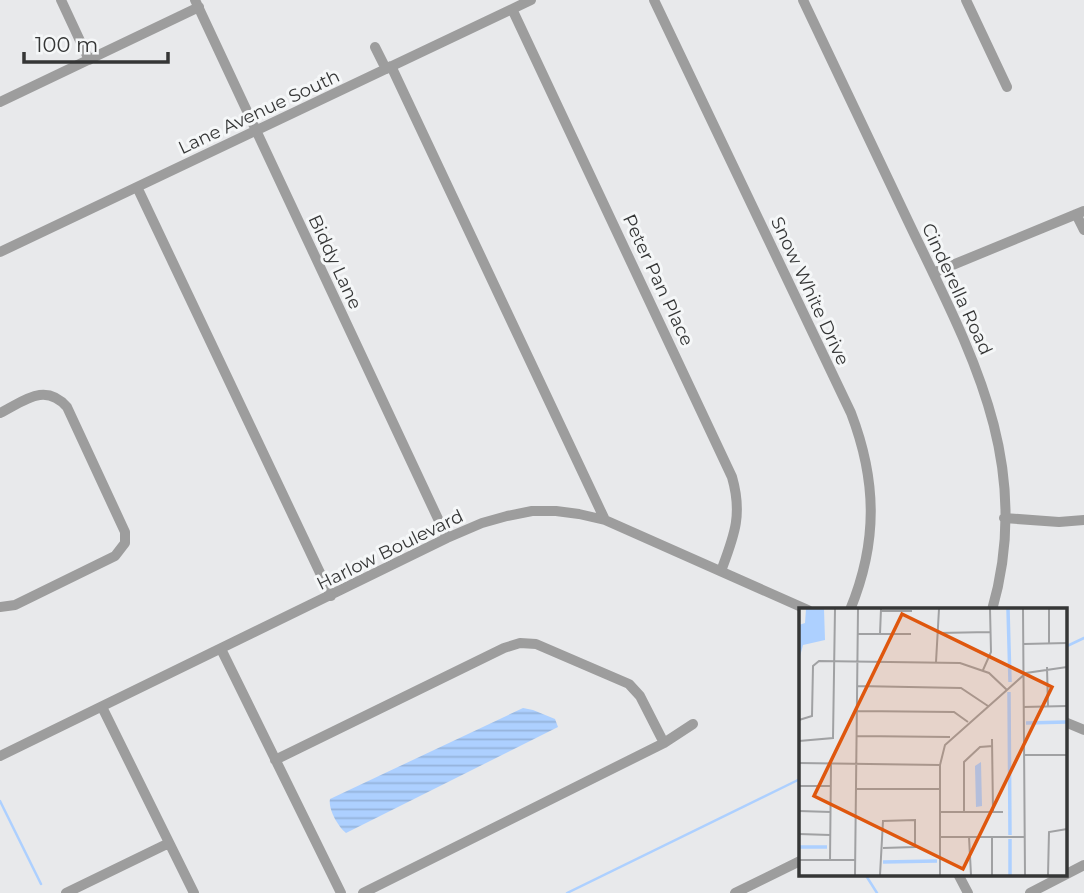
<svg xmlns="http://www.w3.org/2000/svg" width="1084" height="893" viewBox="0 0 1084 893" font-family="Montserrat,sans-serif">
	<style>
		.water { fill: url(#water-rules) }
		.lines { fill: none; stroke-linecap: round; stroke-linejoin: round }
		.stream { stroke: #add0ff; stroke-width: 2.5 }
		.minor { stroke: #9d9d9d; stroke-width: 10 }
		.labels { text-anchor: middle; stroke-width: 6; stroke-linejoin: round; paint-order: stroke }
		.street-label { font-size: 18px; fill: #353636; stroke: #f5f7f8 }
		.inset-river { fill: none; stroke: #add0ff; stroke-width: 3.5 }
		.inset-road { fill: none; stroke: #a0a1a3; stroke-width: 2 }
		.view { fill: #df570e; fill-opacity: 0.15; stroke: #df570e; stroke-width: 3.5 }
		.inset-edge { fill: none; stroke: #353636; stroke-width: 3.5 }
	</style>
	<defs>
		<pattern id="water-rules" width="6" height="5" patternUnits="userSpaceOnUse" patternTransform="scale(1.75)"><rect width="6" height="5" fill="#add0ff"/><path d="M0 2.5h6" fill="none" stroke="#95b3db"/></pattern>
	</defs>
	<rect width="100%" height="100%" fill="#e8e9eb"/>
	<path class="water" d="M523 708 533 710 555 719 558 727 346 833C338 827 328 809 330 799Z"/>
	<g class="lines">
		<path class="stream" d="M1065 647 1084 638
			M0 801 41 884
			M865 874 877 893
			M567 893 800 779"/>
		<path class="minor" d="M61 0 89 60
			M195 0 447 538
			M654 0 851 413C877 481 878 542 850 610
			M803 0C838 74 873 147 908 221 969 349 1035 462 992 610
			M966 0 1007 87
			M512 9 732 477C743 515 734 536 721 571
			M375 47 386 69
			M391 66 605 520
			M0 102 199 7
			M137 187 331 596
			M1076 214 1084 230
			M0 252 531 0
			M933 273 1084 211
			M0 413C24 401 45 382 67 407L125 532V543L115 556 15 605 0 607
			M1004 518 1059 522 1084 520
			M221 649 341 893
			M102 707 194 893
			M1065 722 1084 730
			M0 756 447 538 482 523 507 516 532 511H556L579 514 605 520 808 610
			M275 760 504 648 520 643 536 644 629 684 640 696 664 743
			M958 874 968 893
			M66 893 169 843
			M363 893 664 743 693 724
			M735 893 800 861
			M1030 893 1084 865"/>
	</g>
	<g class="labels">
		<g class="street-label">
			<text transform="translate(259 112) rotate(-25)" y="6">Lane Avenue South</text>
			<text transform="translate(335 262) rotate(65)" y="6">Biddy Lane</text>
			<text transform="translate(658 280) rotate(65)" y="6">Peter Pan Place</text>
			<text transform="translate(957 289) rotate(65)" y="6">Cinderella Road</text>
			<text transform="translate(810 291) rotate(65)" y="6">Snow White Drive</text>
			<text transform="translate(390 550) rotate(-26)" y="6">Harlow Boulevard</text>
		</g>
	</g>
	<g transform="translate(799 608)">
		<rect width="268" height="268" fill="#e8e9eb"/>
		<path d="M7 1H25L26 32 4 37 0 52V17L6 15ZM182 154 183 198 177 199 176 158Z" fill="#add0ff"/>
		<path class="inset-river" d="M209 1 211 74M210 84 211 227M227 115 268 114M0 239H28M84 254 138 253M211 267V231"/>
		<path class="inset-road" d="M224 1 226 267M250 1V35M81 3H113M139 25 191 24M59 26H112M81 26 82 1M225 36 268 35M137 54 140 1M248 59 249 99M184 62 192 44 191 1M58 78 162 80 189 98M224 99 268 98M58 103 155 104 169 114M0 112 13 108 14 58 20 53 161 55 190 65 208 82M58 128 151 129M193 131 194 204M0 133 34 130 36 1M225 147H268M0 155 141 157M0 178H32M57 181H142M0 203 32 204M142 204H204M165 204V154L181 139 194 138M0 226 31 227M142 229H225M170 229 172 267M193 229V267M0 252H56M31 252 32 156M56 267 59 1M81 267 84 213 116 212V239L84 240M141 267V157L146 137 227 65 268 59M249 267 250 224 268 221"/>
		<path class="view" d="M103 6 253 79 164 261 15 188Z"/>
		<rect width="268" height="268" class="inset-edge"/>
	</g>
	<path d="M24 52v10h144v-10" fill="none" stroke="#353636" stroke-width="3.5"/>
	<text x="35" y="52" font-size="21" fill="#353636" stroke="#f5f7f8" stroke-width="5" paint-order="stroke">100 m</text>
</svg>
